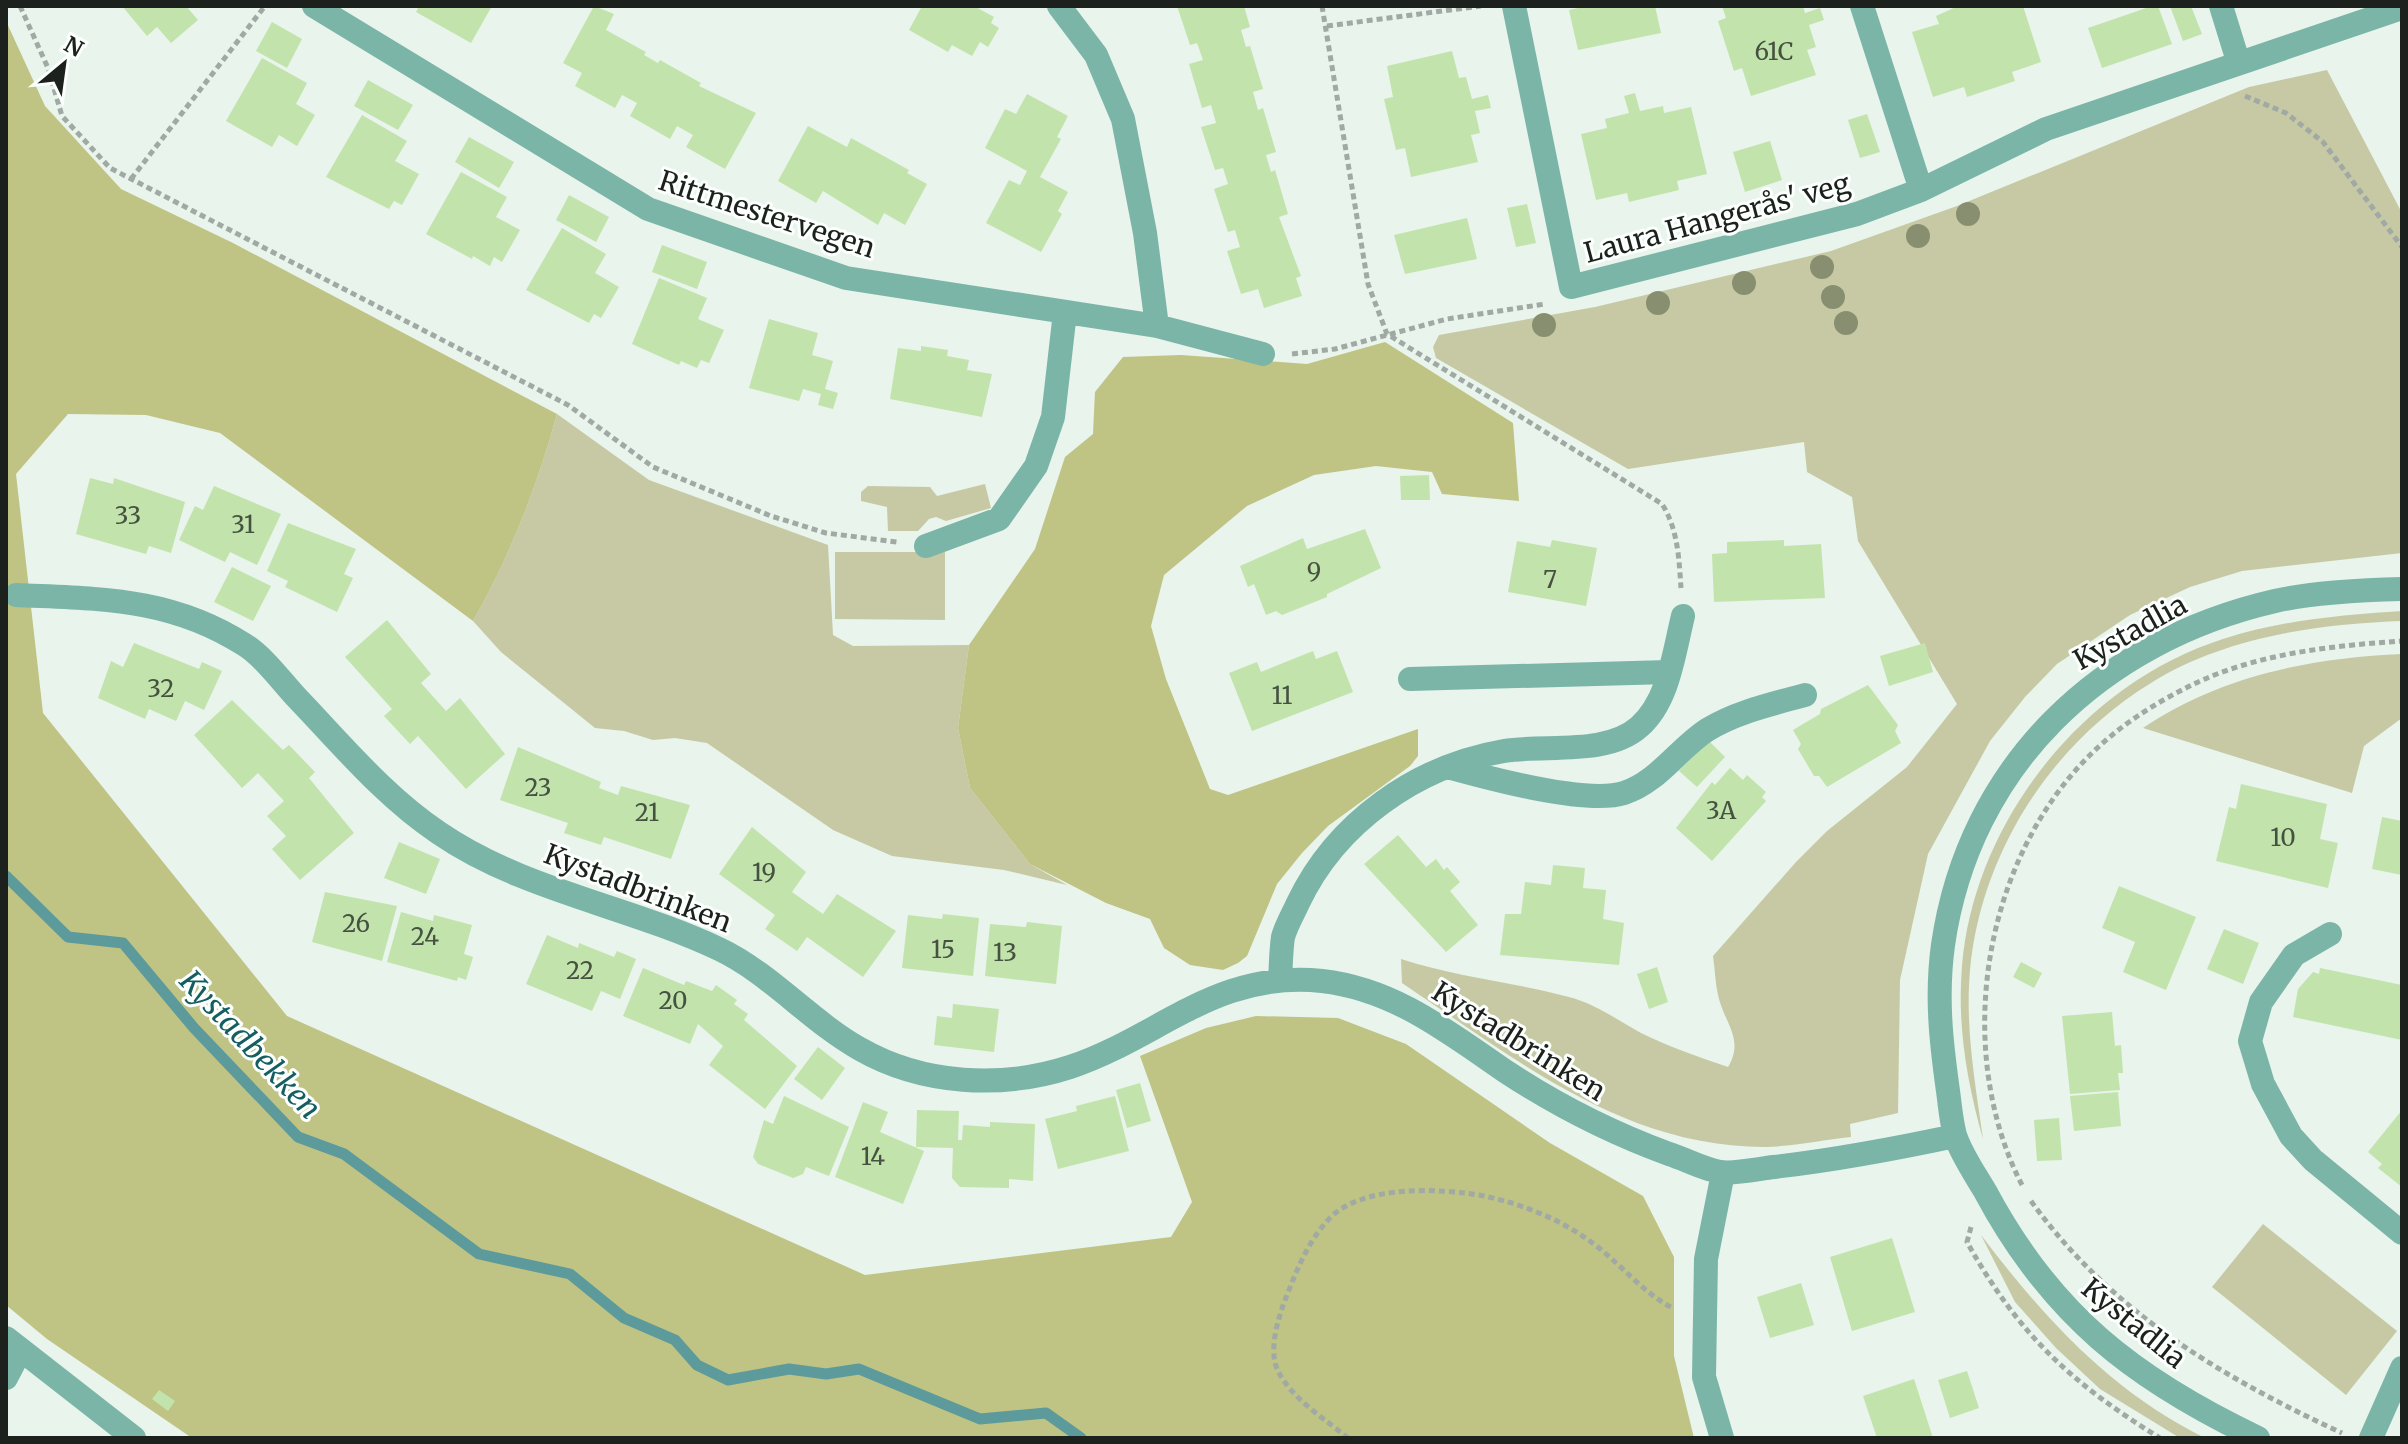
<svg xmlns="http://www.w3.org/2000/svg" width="2408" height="1444" viewBox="0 0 2408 1444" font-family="Merriweather,serif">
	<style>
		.green { fill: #c6c9a3 }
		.forest { fill: #bfc384 }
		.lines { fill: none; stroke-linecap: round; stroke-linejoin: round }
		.stream { stroke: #5c9a9c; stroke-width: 11 }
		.building { fill: #c2e4ac }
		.path { stroke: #a0a9a3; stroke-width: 5; stroke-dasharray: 6 4; stroke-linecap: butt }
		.minor { stroke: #7bb5a7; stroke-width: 24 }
		.tree { fill: #888f70 }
		.labels { text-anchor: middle; stroke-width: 6; stroke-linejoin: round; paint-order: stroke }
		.number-label { font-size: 24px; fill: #465241 }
		.street-label { font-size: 28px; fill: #1c211d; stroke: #fcfffd }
		.water-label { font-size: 30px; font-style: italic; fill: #145d61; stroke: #fcfffd }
	</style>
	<rect width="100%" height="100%" fill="#e8f4ec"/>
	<path class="green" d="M2327 70 2402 213V553L2242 571 2190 587 2130 615 2057 664 2025 697 1990 741 1928 854 1900 980 1898 1113 1850 1124 1851 1137C1823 1140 1794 1146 1767 1147 1624 1148 1514 1058 1402 983L1401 959C1456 977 1513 982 1569 997 1596 1004 1617 1020 1641 1033 1669 1047 1699 1057 1728 1067 1745 1039 1724 1023 1718 995 1715 982 1715 969 1713 956L1796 862 1827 831 1907 767 1957 704 1858 541 1852 497 1807 472 1804 442 1628 469 1436 358 1433 347 1439 335 1595 307 1831 251 1957 206 2249 87Z
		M557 414 649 480 828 545 833 635 853 646 969 645 958 728 970 788 1030 864 1067 885 1004 870 892 856 833 830 707 743 675 738 653 740 624 731 595 728 501 652 473 621C510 556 537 487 557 414Z
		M985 484 991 508 946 521 936 517 929 519 918 531H888L887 507 861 501V492L868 486 930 487 937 496Z
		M835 552H945V620L835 619Z
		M2402 611V621C2318 624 2224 637 2151 683 2051 744 1981 853 1970 970 1965 1028 1975 1082 1983 1139 1967 1082 1957 1026 1962 966 1974 821 2084 683 2223 639 2281 620 2342 615 2402 611Z
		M2402 654V718L2364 746 2352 793 2143 728C2220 676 2310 658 2402 654Z
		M2263 1224 2397 1331 2346 1395 2212 1287Z
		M1981 1235C2044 1318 2110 1391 2205 1438H2180L2100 1389 2056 1348 2015 1302Z"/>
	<path class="forest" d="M6 21 45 106 121 189 233 243 557 414C537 487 510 556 473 621L220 433 146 415 68 414 16 474 43 713 287 1016 865 1275 1171 1237 1192 1202 1140 1056 1206 1028 1256 1016 1338 1018 1406 1044 1550 1143 1643 1196 1674 1257V1356L1694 1438H192L47 1339 6 1305Z
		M1385 342 1513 423 1519 501 1442 494 1432 472 1376 466 1314 475 1247 506 1164 575 1151 626 1166 679 1210 789 1228 795 1418 729V756L1410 766 1328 826 1302 853 1277 884 1247 956 1238 963 1223 970 1190 965 1164 948 1150 919 1106 903 1030 864 970 788 958 728 969 645 1035 549 1065 457 1093 434 1095 392 1123 357 1181 355 1307 364Z"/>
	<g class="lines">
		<path class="stream" d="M6 876 68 937 123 943 194 1028 298 1137 344 1154 479 1254 570 1274 624 1318 675 1340 697 1365 728 1380 789 1369 826 1374 859 1369 980 1419 1046 1413 1081 1438"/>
	</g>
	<path class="building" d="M122 6H186L198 20 171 43 157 27 147 36Z
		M419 6H492L471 43 416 12Z
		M594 6 614 14 606 30 646 52 644 55 658 63 660 60 701 83 699 86 756 113 725 169 686 147 693 135 677 126 670 139 630 116 637 103 622 95 615 108 575 86 582 73 563 63Z
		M922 6H974L994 17 991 23 999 28 988 47 980 42 972 56 952 45 948 52 909 30Z
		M1177 6H1244L1250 27 1241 30 1246 47 1250 46 1263 89 1253 92 1258 110 1263 108 1276 152 1266 155 1271 172 1275 170 1288 214 1279 217 1301 276 1296 278 1302 296 1264 308 1258 289 1241 294 1227 251 1240 247 1235 230 1228 232 1214 189 1228 184 1223 168 1215 170 1201 127 1216 123 1211 105 1202 108 1189 64 1203 60 1197 43 1190 45Z
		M1587 6H1655L1661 33 1578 50 1569 10Z
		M1722 6H1803L1805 13 1820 8 1824 20 1809 25 1816 47 1807 50 1816 75 1751 96 1742 68 1734 71 1718 21 1726 18Z
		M1958 6H2023L2041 62 2012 72 2015 81 1967 97 1964 87 1933 97 1912 32 1939 24 1936 16Z
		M2152 6H2158L2172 44 2102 68 2088 28Z
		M2170 6H2191L2202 34 2183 41Z
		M272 22 302 39 287 68 256 51Z
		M1452 51 1459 78 1466 77 1472 99 1488 95 1491 108 1475 111 1480 133 1471 135 1478 162 1411 177 1405 148 1396 150 1384 99 1393 97 1387 66Z
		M262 58 307 83 296 104 315 115 297 146 279 135 272 147 226 121Z
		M368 80 413 105 398 130 354 106Z
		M1635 93 1640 111 1663 106 1664 113 1691 107 1707 174 1677 181 1679 190 1629 202 1627 193 1596 200 1581 134 1607 128 1605 119 1629 113 1624 96Z
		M1027 94 1068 116 1057 137 1061 139 1040 177 1068 192 1058 211 1062 214 1041 252 986 223 1009 180 1020 185 1027 171 985 148 1005 109 1016 114Z
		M1867 114 1880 152 1860 158 1848 120Z
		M362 115 407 141 395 161 419 174 402 205 394 201 389 209 326 177Z
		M808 126 847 147 851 138 909 170 907 173 927 184 905 225 884 213 878 225 823 191 816 203 778 181Z
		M469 137 514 162 499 188 455 162Z
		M1770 141 1782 180 1745 192 1733 152Z
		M461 172 507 197 496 217 520 230 502 262 494 257 490 266 473 256 472 259 426 234Z
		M569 195 609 217 596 242 556 220Z
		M1527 204 1536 243 1516 247 1507 208Z
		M1467 218 1477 259 1405 274 1394 235Z
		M562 228 606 254 595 273 619 287 601 318 594 314 589 323 526 290Z
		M662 245 707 262 697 289 652 272Z
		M659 278 707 298 698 319 724 330 709 363 701 360 697 368 681 361 679 365 632 344Z
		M769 319 818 333 812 355 833 361 825 389 838 393 833 409 818 405 821 394 803 389 799 401 749 388Z
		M921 346 948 350 947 356 969 360 967 370 992 374 982 417 890 399 898 348 921 351Z
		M1429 475 1430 500H1401L1400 476Z
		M90 478 113 484 114 478 185 502 171 553 149 546 146 554 76 534Z
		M214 486 281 514 257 565 230 552 225 562 179 540 195 506 203 510Z
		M288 523 356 549 344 574 353 578 337 612 285 587 288 581 267 571Z
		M1365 529 1381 568 1327 594V597L1282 615 1276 611 1266 615 1254 584 1248 587 1240 566 1303 538 1307 549Z
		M1552 540 1597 548 1586 606 1508 592 1517 541 1550 547Z
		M1784 540V546L1821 544 1825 598 1714 602 1712 554 1727 553V542Z
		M232 567 271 586 253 621 214 602Z
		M387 620 431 674 421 683 446 711 460 698 505 754 466 789 418 736 410 744 384 716 392 709 345 657Z
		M134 643 199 669 202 662 222 671 204 710 185 701 176 721 149 709 145 719 98 698 111 661 123 667Z
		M1925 643 1933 672 1889 686 1880 656Z
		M1313 651 1316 659 1337 651 1353 692 1252 731 1229 673 1257 662 1261 672Z
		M1868 685 1898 725 1895 731 1901 743 1827 787 1819 776H1814L1798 749 1801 744 1793 730 1820 714 1821 709Z
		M232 700 283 750 289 745 315 772 309 778 354 833 300 880 272 849 286 836 267 816 284 801 258 773 242 788 194 735Z
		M1708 740 1725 757 1697 787 1679 771Z
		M518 747 601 782 599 788 618 795 621 786 690 805 671 859 604 837 601 845 564 833 568 823 500 800Z
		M1730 768 1743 780 1747 775 1766 792 1762 797 1766 801 1712 861 1676 828 1712 782 1715 785Z
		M2241 784 2327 804 2320 839 2338 843 2328 888 2216 861 2229 807 2236 809Z
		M2382 817 2402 821V875L2372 869Z
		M752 827 806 872 792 892 823 914 837 894 896 931 863 977 807 937 797 951 765 929 775 915 719 874Z
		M1398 835 1426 867 1436 859 1444 870 1447 867 1460 882 1450 891 1478 925 1446 952 1364 864Z
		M399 842 440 859 426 894 384 878Z
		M1553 865 1585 868 1583 888 1606 890 1603 919 1624 923 1619 965 1500 955 1505 914H1521L1525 882 1551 885Z
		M2119 886 2196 917 2166 990 2123 972 2135 942 2102 928Z
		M325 892 397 906 382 961 312 942Z
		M401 912 433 921 434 915 472 925 464 954 473 957 466 980 458 977 457 981 387 962Z
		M943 914 979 918 973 976 902 968 908 915 942 919Z
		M1027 922 1062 926 1056 984 985 976 990 924 1026 927Z
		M2224 929 2259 943 2243 984 2207 969Z
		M547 935 578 948 579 943 614 957 617 951 636 959 620 999 601 991 592 1011 526 984Z
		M2021 962 2042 973 2034 988 2013 977Z
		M1657 967 1668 1002 1649 1009 1637 974Z
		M643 968 684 985 686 981 712 991 716 985 737 1000 734 1004 748 1014 744 1020 797 1066 765 1109 709 1065 723 1046 698 1024 690 1044 623 1016Z
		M2320 968 2402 985V1040L2293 1017 2298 989 2313 972 2319 974Z
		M953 1004 999 1009 994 1052 934 1045 937 1016 952 1018Z
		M2112 1012 2115 1046 2121 1045 2123 1073H2118L2120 1090 2070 1094 2062 1016Z
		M818 1047 845 1068 822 1100 794 1079Z
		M1140 1083 1151 1121 1127 1128 1116 1090Z
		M2118 1092 2121 1126 2074 1131 2070 1096Z
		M784 1096 849 1127 829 1176 806 1167 803 1174 793 1178 758 1164 753 1157 764 1120 773 1124Z
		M1115 1096 1129 1151 1058 1169 1045 1119 1077 1111 1076 1106Z
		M863 1102 888 1112 880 1132 924 1151 903 1204 835 1177Z
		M917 1110 959 1111 958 1140H962L963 1125 990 1127V1122L1035 1124 1033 1181 1009 1179V1188L960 1187 952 1178 953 1148 916 1147Z
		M2402 1110V1187L2378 1168 2382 1164 2368 1152Z
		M2059 1118 2062 1160 2037 1161 2034 1120Z
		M1892 1238 1915 1312 1852 1331 1830 1257Z
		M1801 1283 1814 1325 1770 1338 1757 1297Z
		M1967 1371 1979 1408 1950 1418 1938 1380Z
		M1914 1379 1933 1438H1877L1863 1396Z
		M159 1390 175 1401 168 1411 152 1399Z"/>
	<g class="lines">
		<path class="path" d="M20 6 48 68 62 116 110 168 568 405 653 467 771 516 826 533 897 542
			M1322 6 1368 284 1387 334 1662 504C1678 529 1679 559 1681 588
			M1327 26 1481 6
			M2245 96 2286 113 2323 142 2402 247
			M131 179 265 6
			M1292 354 1335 349 1447 319 1545 304
			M2022 1185C1953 1051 1982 862 2090 755 2117 728 2150 706 2184 689 2250 654 2329 646 2402 641
			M2031 1201C2110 1311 2221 1377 2342 1433
			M1971 1227 1967 1242C2018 1334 2071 1383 2160 1438
			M1348 1438C1325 1419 1292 1399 1278 1371 1268 1351 1278 1319 1285 1300 1296 1272 1307 1243 1328 1220 1360 1184 1441 1188 1484 1196 1526 1205 1565 1221 1599 1248 1625 1269 1644 1293 1674 1309"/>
		<path class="minor" d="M314 6 648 209 846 278 1157 326 1263 354
			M1059 6 1096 55 1123 119 1145 233 1157 326
			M1514 6 1571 287 1857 214 1921 190 2046 129 2402 8
			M1862 6 1921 190
			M2221 6 2238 61
			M926 546 999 519 1036 466 1053 417 1065 312
			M16 595C100 599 170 597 245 645 265 658 282 682 298 699 343 746 385 797 439 833 522 890 628 906 719 949 770 973 810 1021 860 1049 923 1085 1002 1089 1070 1067 1160 1037 1216 970 1322 981 1394 989 1448 1032 1505 1071 1558 1106 1609 1132 1669 1154 1685 1159 1703 1169 1720 1172 1736 1174 1757 1169 1774 1167 1835 1160 1894 1149 1955 1136
			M1410 679 1669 672
			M1448 767C1488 778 1586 805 1624 793 1658 782 1678 749 1707 730 1736 712 1772 704 1805 695
			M2330 934 2294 955 2261 1002 2250 1041 2263 1084 2291 1136 2313 1160 2402 1233
			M1280 979C1281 965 1281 950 1283 937 1286 926 1293 914 1298 903 1336 823 1416 766 1504 751 1546 744 1606 756 1639 727 1669 701 1674 652 1683 616
			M6 1338 134 1438
			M6 1378 20 1351
			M1722 1438 1704 1377 1706 1259 1723 1173
			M2258 1438C2134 1379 2051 1315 1985 1191 1975 1174 1961 1154 1955 1135 1951 1121 1950 1105 1948 1091 1941 1041 1936 996 1943 945 1969 765 2101 641 2275 601 2314 592 2362 590 2402 589
			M2371 1438 2402 1368"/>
	</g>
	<g class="tree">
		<circle cx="1968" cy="214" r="12"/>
		<circle cx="1918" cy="236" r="12"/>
		<circle cx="1822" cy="267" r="12"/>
		<circle cx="1744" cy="283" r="12"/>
		<circle cx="1833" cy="297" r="12"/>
		<circle cx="1658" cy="303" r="12"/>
		<circle cx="1846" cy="323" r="12"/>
		<circle cx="1544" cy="325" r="12"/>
	</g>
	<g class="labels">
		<g class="number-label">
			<text x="1774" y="60">61C</text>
			<text x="128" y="524">33</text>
			<text x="243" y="533">31</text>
			<text x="1314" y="580">9</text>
			<text x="1550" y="588">7</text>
			<text x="161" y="697">32</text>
			<text x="1282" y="704">11</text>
			<text x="538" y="796">23</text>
			<text x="1721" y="819">3A</text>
			<text x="647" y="821">21</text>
			<text x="2283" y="846">10</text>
			<text x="764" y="881">19</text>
			<text x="356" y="932">26</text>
			<text x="425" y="945">24</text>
			<text x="943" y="958">15</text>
			<text x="1005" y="961">13</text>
			<text x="580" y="979">22</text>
			<text x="673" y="1009">20</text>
			<text x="873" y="1165">14</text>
		</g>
		<g class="street-label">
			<text transform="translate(767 214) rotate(18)" y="10">Rittmestervegen</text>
			<text transform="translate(1717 218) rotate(-15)" y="10">Laura Hangerås' veg</text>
			<text transform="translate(2130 632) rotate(-29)" y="10">Kystadlia</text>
			<text transform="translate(638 888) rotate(21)" y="10">Kystadbrinken</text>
			<text transform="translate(1519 1041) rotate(32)" y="10">Kystadbrinken</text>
			<text transform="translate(2134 1323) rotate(39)" y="10">Kystadlia</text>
		</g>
		<g class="water-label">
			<text transform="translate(250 1045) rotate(47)" y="10">Kystadbekken</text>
		</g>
	</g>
	<rect width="2408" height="1444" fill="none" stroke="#1c211d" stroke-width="16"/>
	<g transform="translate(64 64) rotate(29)" stroke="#fcfffd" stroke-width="6" paint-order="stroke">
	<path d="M0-6L14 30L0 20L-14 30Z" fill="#1c211d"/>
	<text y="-12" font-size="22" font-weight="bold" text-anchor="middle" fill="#1c211d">N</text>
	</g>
</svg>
